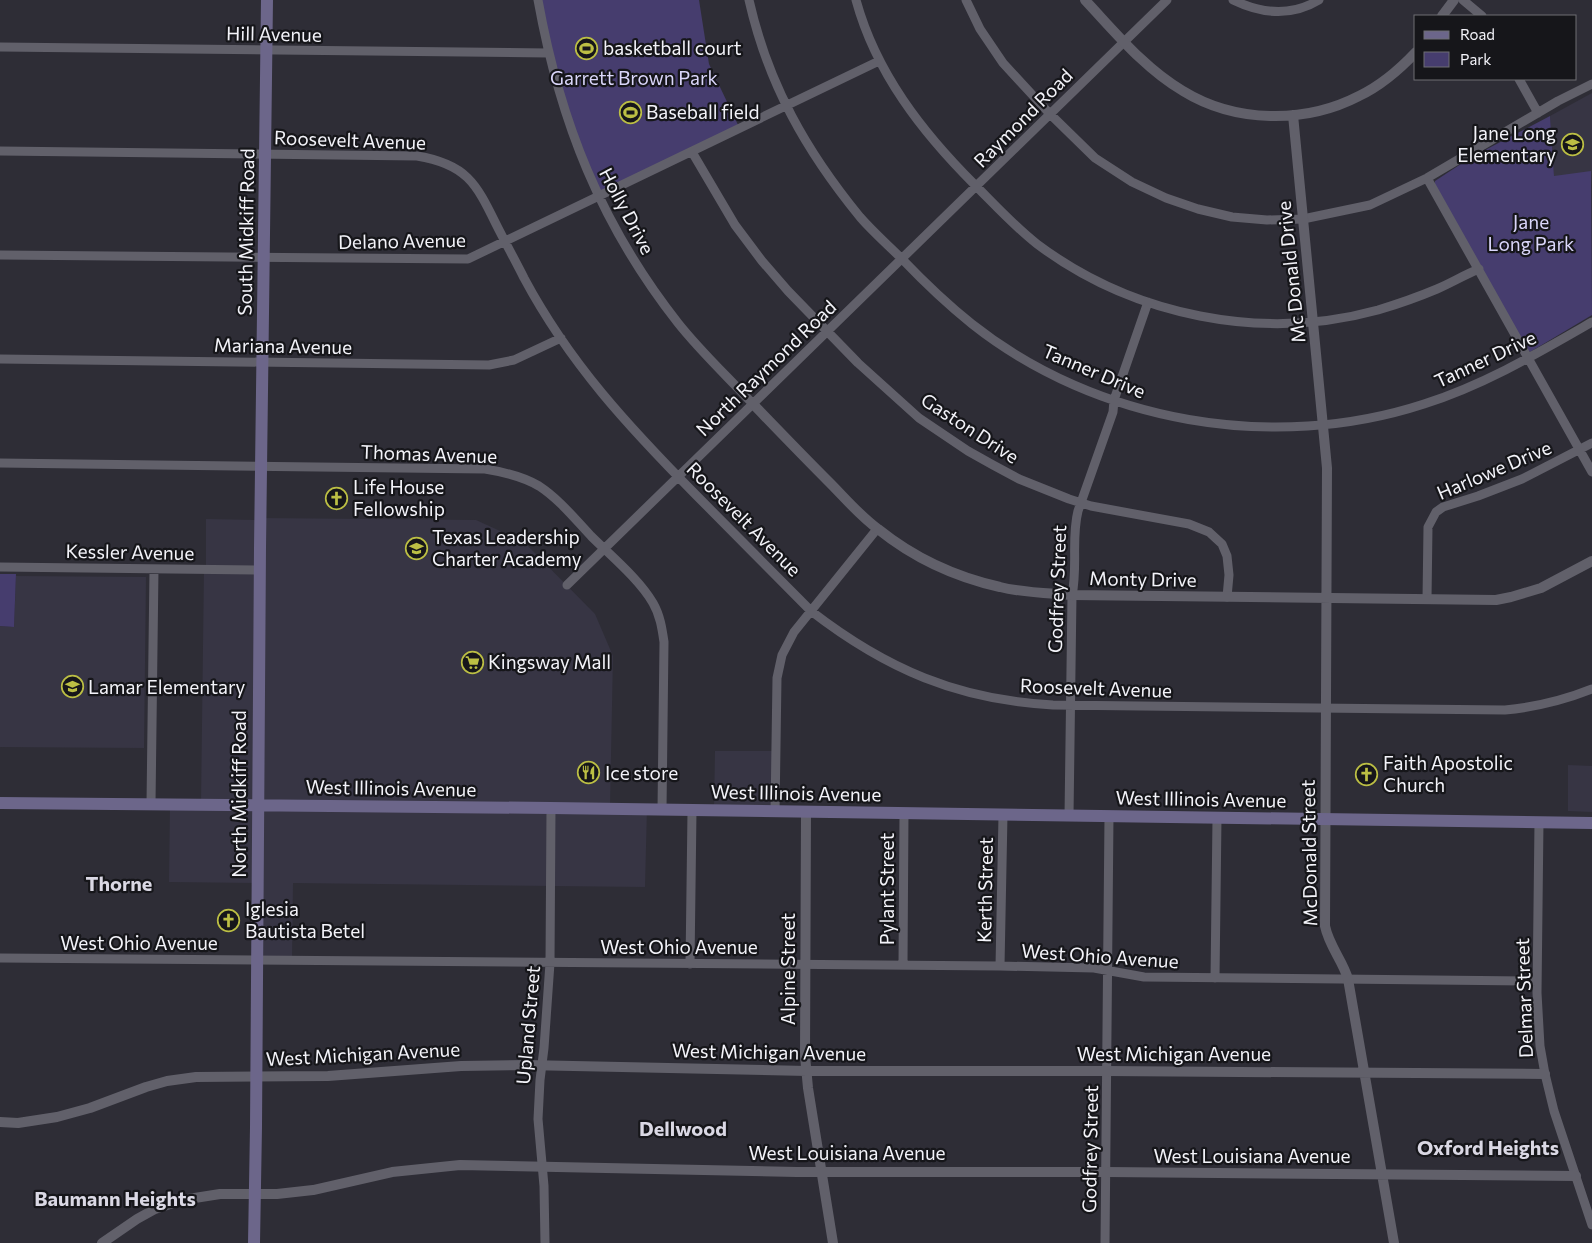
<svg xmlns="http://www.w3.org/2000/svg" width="1592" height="1243" viewBox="0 0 1592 1243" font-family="Commissioner,sans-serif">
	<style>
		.built { fill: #373544 }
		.green { fill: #463d6e }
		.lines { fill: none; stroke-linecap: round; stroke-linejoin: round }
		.minor { stroke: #61606a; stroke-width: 9 }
		.tertiary { stroke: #61606a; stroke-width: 10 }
		.secondary { stroke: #6c668a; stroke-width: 12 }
		.labels { text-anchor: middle; stroke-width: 4.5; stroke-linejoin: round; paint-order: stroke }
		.street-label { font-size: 19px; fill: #f3f3f9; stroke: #16161a }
		.poi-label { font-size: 19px; fill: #f3f3f9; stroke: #16161a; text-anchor: start }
		.park-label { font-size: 19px; fill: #dad6fa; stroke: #16161a }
		.neighbourhood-label { font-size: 20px; font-weight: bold; fill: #dad8e4; stroke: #16161a }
	</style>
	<rect width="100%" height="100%" fill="#2e2d36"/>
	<path class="built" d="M1592 93V188L1591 172 1554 177 1550 116Z
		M259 518 476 520 524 542 595 614 613 656 610 807 647 808 645 887 293 883 292 960H260L256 883 169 882 170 804 201 803 204 568H206V519L258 520Z
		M16 576 146 577 144 748 0 747V626L14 627Z
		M715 751H777L776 810 714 809Z
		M1568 765 1592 766V812L1568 811Z"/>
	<path class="green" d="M538 0H699L709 64 739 127 599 197 582 160Z
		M1550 116 1554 176 1591 171 1592 315 1530 352 1526 348 1435 185V181L1470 158Z
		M0 574H16L14 627 0 626Z"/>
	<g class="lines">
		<path class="minor" d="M538 0C560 122 601 225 678 323 701 352 727 376 752 403
			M749 0C768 84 806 151 860 217 873 232 888 245 902 259 924 282 947 304 972 324 1097 423 1274 453 1424 404 1484 385 1538 353 1592 322
			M856 0C876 73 922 132 975 185 995 205 1014 226 1037 244 1133 316 1262 342 1378 310 1398 304 1418 297 1437 289 1451 283 1464 275 1479 269
			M966 0 980 29 1003 63 1050 114 1095 158 1132 182 1166 198 1198 209 1232 217 1267 220 1303 219 1370 205 1427 178 1558 101 1592 84
			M1233 0C1262 14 1291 17 1319 0
			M1463 0 1482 16
			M0 47 548 53
			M1519 79 1538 113
			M0 151 417 156C466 164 476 183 496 224 505 242 515 260 524 278 570 364 629 427 697 496 735 534 773 573 811 611 886 669 958 700 1053 705L1505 710C1537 707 1562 701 1592 689
			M692 152 735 225 762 261 788 291 858 363 919 418 968 451 993 465 1019 479 1069 499 1091 506 1189 524 1209 532 1222 544 1227 556 1229 575 1227 597
			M1427 178 1592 472
			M0 255 468 259 879 61
			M0 359 489 365 514 360 561 338
			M0 463 485 469C504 472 522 476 539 486 559 499 575 519 591 536 611 556 639 579 653 603 660 615 662 628 664 642L662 810
			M0 567 260 570
			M567 585 1167 0
			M1427 599 1428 527 1436 512 1443 507 1478 496 1522 479 1592 443
			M151 804 154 569
			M775 812 777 678 782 655 794 632 877 529
			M1069 816 1072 595C1078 567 1071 538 1078 511L1113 412 1114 400 1148 302
			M1539 822 1537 993 1540 1046 1545 1074 1554 1111 1592 1225
			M0 958 1000 966 1094 968 1144 977 1537 981
			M690 964 692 811
			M903 965 904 813
			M1000 966 1003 815
			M1215 978 1217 818
			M545 1243 544 1186 538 1119 540 1080 544 1048 550 963 551 808
			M1105 1243 1109 816"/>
		<path class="tertiary" d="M1085 0C1115 32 1145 69 1183 91 1235 123 1305 124 1359 96 1380 86 1400 69 1416 52
			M1442 16 1454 0
			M1293 115 1327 468 1325 926C1329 946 1343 961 1348 979L1394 1243
			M752 403C778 430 803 456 829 482 845 498 860 516 878 529 914 558 955 577 1000 587 1024 593 1047 593 1072 595L1496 600 1511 597 1541 588 1592 561
			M806 812 805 1056 808 1088 833 1243
			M0 1122 18 1123 57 1117 90 1108 146 1087 167 1081 196 1077 328 1076 461 1066 526 1065 807 1071H1107L1545 1074
			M102 1243 137 1219 155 1209 182 1200 220 1194H277L313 1190 392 1172 460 1165 797 1172H1107L1576 1176"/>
		<path class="secondary" d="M0 803 551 808 1592 823
			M254 1243 256 1127 260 548 267 0"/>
	</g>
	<defs>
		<symbol id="stadium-ring" viewBox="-11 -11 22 22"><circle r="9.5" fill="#16161a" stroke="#bcbf44" stroke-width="1.5"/><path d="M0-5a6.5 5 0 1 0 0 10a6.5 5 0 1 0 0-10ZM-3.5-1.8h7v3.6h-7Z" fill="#bcbf44"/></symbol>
		<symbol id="school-ring" viewBox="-11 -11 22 22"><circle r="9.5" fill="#16161a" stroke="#bcbf44" stroke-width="1.5"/><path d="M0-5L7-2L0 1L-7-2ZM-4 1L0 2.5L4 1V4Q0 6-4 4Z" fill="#bcbf44"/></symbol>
		<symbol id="church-ring" viewBox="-11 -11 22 22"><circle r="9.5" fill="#16161a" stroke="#bcbf44" stroke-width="1.5"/><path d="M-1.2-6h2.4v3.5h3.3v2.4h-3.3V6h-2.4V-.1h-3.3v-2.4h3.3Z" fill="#bcbf44"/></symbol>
		<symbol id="supermarket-ring" viewBox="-11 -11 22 22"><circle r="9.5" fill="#16161a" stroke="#bcbf44" stroke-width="1.5"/><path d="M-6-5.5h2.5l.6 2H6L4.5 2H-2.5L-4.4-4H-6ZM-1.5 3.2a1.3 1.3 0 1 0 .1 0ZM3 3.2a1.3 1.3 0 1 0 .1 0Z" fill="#bcbf44"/></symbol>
		<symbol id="restaurant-ring" viewBox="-11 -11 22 22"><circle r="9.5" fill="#16161a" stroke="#bcbf44" stroke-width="1.5"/><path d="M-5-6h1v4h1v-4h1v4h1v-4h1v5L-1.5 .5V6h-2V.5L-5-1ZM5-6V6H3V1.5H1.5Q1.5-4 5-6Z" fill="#bcbf44"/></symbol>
	</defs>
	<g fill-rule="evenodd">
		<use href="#stadium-ring" x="574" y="36" width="25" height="25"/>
		<use href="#stadium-ring" x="618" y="100" width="25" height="25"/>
		<use href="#school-ring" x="1560" y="132" width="25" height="25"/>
		<use href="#church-ring" x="324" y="486" width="25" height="25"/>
		<use href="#school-ring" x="404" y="536" width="25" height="25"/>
		<use href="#supermarket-ring" x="460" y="650" width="25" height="25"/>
		<use href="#school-ring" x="60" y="674" width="25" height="25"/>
		<use href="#restaurant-ring" x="576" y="760" width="25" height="25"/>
		<use href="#church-ring" x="1354" y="762" width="25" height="25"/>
		<use href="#church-ring" x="216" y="908" width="25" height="25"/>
	</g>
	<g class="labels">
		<g class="street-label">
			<text transform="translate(274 34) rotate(1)" y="7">Hill Avenue</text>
			<text transform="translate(1023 118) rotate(-45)" y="7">Raymond Road</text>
			<text transform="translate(350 140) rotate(2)" y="7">Roosevelt Avenue</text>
			<text transform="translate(627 211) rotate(62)" y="7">Holly Drive</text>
			<text transform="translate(246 232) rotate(-89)" y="7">South Midkiff Road</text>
			<text transform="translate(402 241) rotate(-1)" y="7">Delano Avenue</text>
			<text transform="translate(1291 272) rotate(-96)" y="7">Mc Donald Drive</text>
			<text transform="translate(283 346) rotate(1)" y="7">Mariana Avenue</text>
			<text transform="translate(1485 359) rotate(-25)" y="7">Tanner Drive</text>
			<text transform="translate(766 368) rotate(-44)" y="7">North Raymond Road</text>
			<text transform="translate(1094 371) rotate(23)" y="7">Tanner Drive</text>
			<text transform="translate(970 428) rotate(33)" y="7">Gaston Drive</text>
			<text transform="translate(429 454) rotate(2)" y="7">Thomas Avenue</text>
			<text transform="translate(1494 470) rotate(-23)" y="7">Harlowe Drive</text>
			<text transform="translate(744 519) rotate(45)" y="7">Roosevelt Avenue</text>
			<text transform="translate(130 552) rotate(1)" y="7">Kessler Avenue</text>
			<text transform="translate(1143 579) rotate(1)" y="7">Monty Drive</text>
			<text transform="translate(1057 589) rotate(-88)" y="7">Godfrey Street</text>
			<text transform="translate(1096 688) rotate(2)" y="7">Roosevelt Avenue</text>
			<text transform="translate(391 788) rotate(1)" y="7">West Illinois Avenue</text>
			<text transform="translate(796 793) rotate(1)" y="7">West Illinois Avenue</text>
			<text transform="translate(239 794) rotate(-90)" y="7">North Midkiff Road</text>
			<text transform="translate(1201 799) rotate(1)" y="7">West Illinois Avenue</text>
			<text transform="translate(1309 853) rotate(-91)" y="7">McDonald Street</text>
			<text transform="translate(887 889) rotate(-90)" y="7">Pylant Street</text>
			<text transform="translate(985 890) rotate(-89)" y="7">Kerth Street</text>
			<text x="139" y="950">West Ohio Avenue</text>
			<text x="679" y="954">West Ohio Avenue</text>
			<text transform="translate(1100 956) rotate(4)" y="7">West Ohio Avenue</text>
			<text transform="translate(788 969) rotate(-90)" y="7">Alpine Street</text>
			<text transform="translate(1524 998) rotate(-92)" y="7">Delmar Street</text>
			<text transform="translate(528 1025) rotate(-85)" y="7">Upland Street</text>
			<text transform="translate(769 1052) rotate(1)" y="7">West Michigan Avenue</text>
			<text transform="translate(363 1054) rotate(-3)" y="7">West Michigan Avenue</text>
			<text x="1174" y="1061">West Michigan Avenue</text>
			<text transform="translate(1090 1149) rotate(-89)" y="7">Godfrey Street</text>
			<text x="847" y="1160">West Louisiana Avenue</text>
			<text x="1252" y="1163">West Louisiana Avenue</text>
		</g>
		<g class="poi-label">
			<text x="603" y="55">basketball court</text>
			<text x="646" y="119">Baseball field</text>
			<text x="1556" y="140" text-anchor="end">Jane Long<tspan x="1556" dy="22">Elementary</tspan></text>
			<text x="353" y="494">Life House<tspan x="353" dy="22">Fellowship</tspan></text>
			<text x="432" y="544">Texas Leadership<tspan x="432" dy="22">Charter Academy</tspan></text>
			<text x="488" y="669">Kingsway Mall</text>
			<text x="88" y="694">Lamar Elementary</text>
			<text x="1383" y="770">Faith Apostolic<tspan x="1383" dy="22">Church</tspan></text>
			<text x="605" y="780">Ice store</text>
			<text x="245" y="916">Iglesia<tspan x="245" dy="22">Bautista Betel</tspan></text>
		</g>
		<g class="park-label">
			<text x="634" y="85">Garrett Brown Park</text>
			<text x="1531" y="229">Jane<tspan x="1531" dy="22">Long Park</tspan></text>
		</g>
		<g class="neighbourhood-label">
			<text x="119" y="891">Thorne</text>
			<text x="683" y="1136">Dellwood</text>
			<text x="1488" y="1155">Oxford Heights</text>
			<text x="115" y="1206">Baumann Heights</text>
		</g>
	</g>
	<rect x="1414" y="15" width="162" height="65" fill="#16161a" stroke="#6e6e73"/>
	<rect x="1424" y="31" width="25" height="8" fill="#6c668a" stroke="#6e6e73"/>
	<text x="1460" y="40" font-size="15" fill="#f3f3f9">Road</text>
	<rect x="1424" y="52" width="25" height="15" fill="#463d6e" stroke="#6e6e73"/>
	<text x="1460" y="65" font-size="15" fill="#f3f3f9">Park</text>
</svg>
